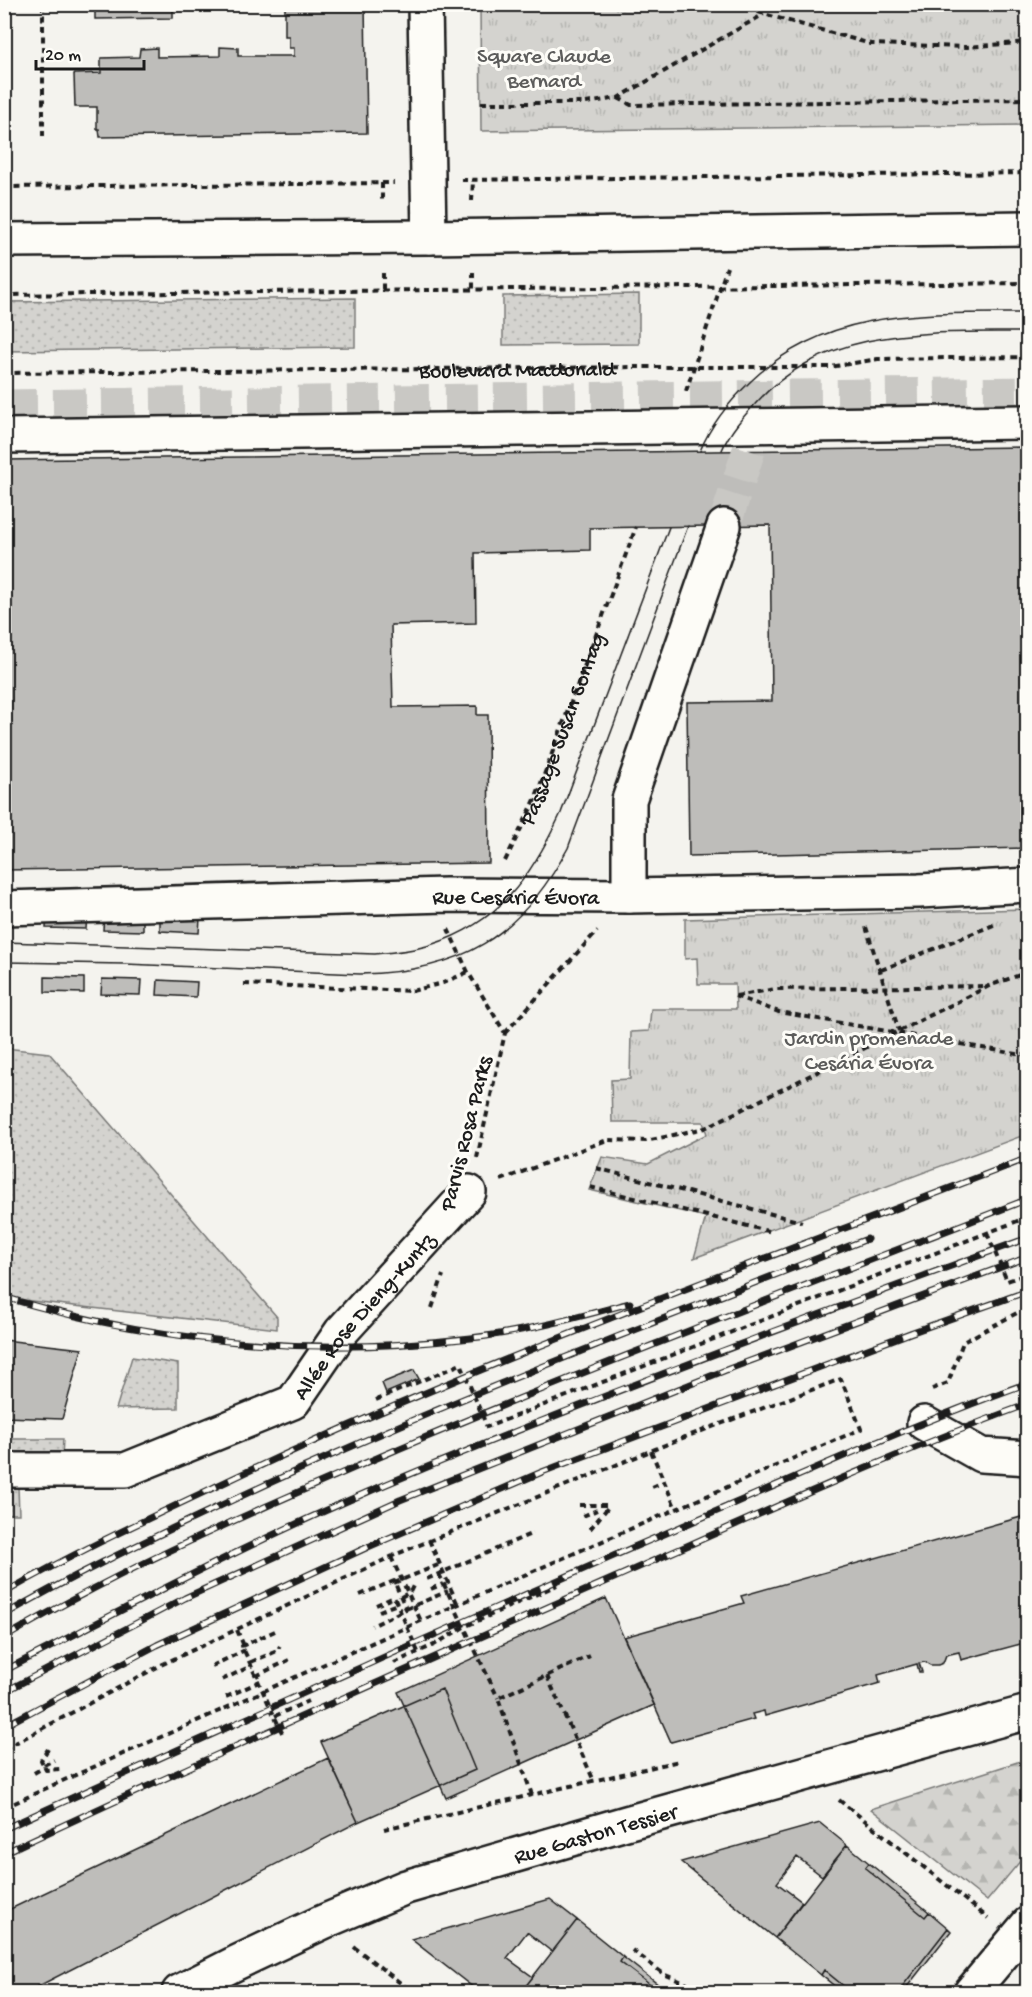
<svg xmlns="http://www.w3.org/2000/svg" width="1032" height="1997" viewBox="0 0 1032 1997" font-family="'Gochi Hand',sans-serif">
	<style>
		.grass { fill: url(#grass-dots); stroke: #787876; stroke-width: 1.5 }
		.forest { fill: url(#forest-firs); stroke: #787876; stroke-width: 1.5 }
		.park { fill: url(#park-tufts); stroke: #787876; stroke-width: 1.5 }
		.building { fill: #bebdba; stroke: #1c1c1c; stroke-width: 1.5 }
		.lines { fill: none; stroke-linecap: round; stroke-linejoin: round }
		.minor-tunnel { stroke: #c9c8c4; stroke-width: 33; stroke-dasharray: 33 16; stroke-linecap: butt }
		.minor-casing { stroke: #1c1c1c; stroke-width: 38 }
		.major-casing { stroke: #1c1c1c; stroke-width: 38 }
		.path { stroke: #1c1c1c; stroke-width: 4; stroke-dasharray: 6 4.5; stroke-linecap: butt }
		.minor { stroke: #fdfcf7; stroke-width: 33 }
		.major { stroke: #fdfcf7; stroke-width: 33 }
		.tram { stroke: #1c1c1c; stroke-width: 1.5 }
		.rail-casing { stroke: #1c1c1c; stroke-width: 7 }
		.rail { stroke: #fdfcf7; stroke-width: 4.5; stroke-dasharray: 14; stroke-linecap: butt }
		.labels { text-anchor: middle; stroke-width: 6; stroke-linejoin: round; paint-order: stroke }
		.park-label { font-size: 22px; fill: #5c5c5b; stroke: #fdfcf7 }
		.street-label { font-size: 22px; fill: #1c1c1c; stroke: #fdfcf7 }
	</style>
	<defs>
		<pattern id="grass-dots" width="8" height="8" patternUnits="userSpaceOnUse" patternTransform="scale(1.5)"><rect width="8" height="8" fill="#d4d3cf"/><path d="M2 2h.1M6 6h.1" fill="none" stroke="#b5b5b1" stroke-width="1.8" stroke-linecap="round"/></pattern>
		<pattern id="forest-firs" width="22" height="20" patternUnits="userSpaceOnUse" patternTransform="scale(1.5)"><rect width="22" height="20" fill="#d4d3cf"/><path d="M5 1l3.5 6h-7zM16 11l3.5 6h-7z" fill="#b5b5b1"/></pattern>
		<pattern id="park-tufts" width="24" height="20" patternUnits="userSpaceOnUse" patternTransform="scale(1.5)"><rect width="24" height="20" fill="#d4d3cf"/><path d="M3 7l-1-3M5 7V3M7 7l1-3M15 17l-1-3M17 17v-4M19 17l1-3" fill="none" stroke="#b5b5b1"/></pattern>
	</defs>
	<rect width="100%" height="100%" fill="#f4f3ee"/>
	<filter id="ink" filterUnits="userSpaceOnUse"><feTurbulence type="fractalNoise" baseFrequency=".0167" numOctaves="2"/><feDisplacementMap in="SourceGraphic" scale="12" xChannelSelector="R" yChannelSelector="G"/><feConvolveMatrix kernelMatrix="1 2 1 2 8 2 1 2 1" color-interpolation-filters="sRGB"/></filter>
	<g filter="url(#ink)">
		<path class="grass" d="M639 294V344L503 345V296Z
			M355 298V347L5 351V302Z
			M5 1048 49 1053 277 1317V1329L5 1298Z
			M132 1357 178 1364V1408L116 1409Z
			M5 1439H63L62 1457H5Z
			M4 1487H18L19 1514H5Z"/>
		<path class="forest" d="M1027 1759V1853L987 1901 871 1809Z"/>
		<path class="park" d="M480 5H1027V125L481 131Z
			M1027 909V1134L694 1258 706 1217 589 1190 602 1157 648 1164 707 1134 703 1122H612L611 1080 630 1079 631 1032 649 1031 651 1009H736L735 984H698L697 958 685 959V919Z"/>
		<path class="building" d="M95 4H173V18L95 19Z
			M285 4H365L367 133 100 137 99 129H97V107H75L74 74 101 73V58L139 57 140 49 157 48V57L220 56V47L238 48V56H294V48H289V36H285Z
			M1028 447V848L689 856 687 702 772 701 770 525 590 528V550L475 553 476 623 391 625 393 707 477 706V715H488L489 863 4 870V460Z
			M47 913 87 914 86 929 46 928Z
			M104 915 143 916V931L103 930Z
			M160 916 200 918 199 933 160 931Z
			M45 977 84 978V993L45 992Z
			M102 979 141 980 140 995 101 994Z
			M158 980 197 982 196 997 157 995Z
			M4 1340 82 1349 62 1419 4 1417Z
			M414 1370 419 1379 386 1393 382 1383Z
			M1028 1515V1642L961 1660 959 1652 946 1655 943 1663 938 1665H930L925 1662 919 1663 922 1672H919L917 1664 878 1675 880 1683 765 1716 764 1711 752 1714 754 1719 671 1742 624 1637 744 1603 741 1596Z
			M606 1598 654 1705 446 1798 398 1692Z
			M442 1689 475 1770 358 1822 321 1742Z
			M328 1758 358 1822 27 1992H4V1912Z
			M820 1823 847 1845 822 1876 797 1857 777 1883 802 1902 775 1938 681 1862Z
			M847 1845 869 1863 865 1868 925 1917 929 1912 948 1928 898 1992H851L824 1970 821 1975 775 1938Z
			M869 1863 929 1912 925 1917 865 1868Z
			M550 1899 577 1920 552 1952 527 1932 507 1958 533 1977 521 1992H479L411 1939Z
			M577 1920 623 1957 620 1962 657 1990 660 1986 669 1992H521Z
			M948 1928 951 1931 903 1992H898Z
			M623 1957 660 1986 657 1990 620 1962Z
			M824 1970 851 1992H842L821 1975Z"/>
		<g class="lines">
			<path class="minor-tunnel" d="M4 406 1028 393
				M724 526 749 450"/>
			<defs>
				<g id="minor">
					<path d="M425 4 429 237"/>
					<path d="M4 436 1028 422"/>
					<path d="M629 896V800L724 526"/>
					<path id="s3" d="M4 908 446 895 629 896 919 891 1028 885"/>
					<path d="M924 1423 981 1455 1028 1458"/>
					<path id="s4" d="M4 1470H125L293 1402 341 1332 469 1192"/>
					<path id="s5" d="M179 1992 236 1963 323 1922 406 1887 626 1823 1028 1712"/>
					<path d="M971 1992 1028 1924"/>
				</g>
				<path id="major" d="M4 240 429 237 1028 228"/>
			</defs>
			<use href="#minor" class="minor-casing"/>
			<use href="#major" class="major-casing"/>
			<g class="path">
				<path d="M43 4V137"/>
				<path d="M738 4 764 14 871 44 967 47 1028 42"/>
				<path d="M946 4H957"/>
				<path d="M618 98 631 105 1028 99"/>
				<path d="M481 103H586L618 98 764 14"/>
				<path d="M461 180 1028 173"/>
				<path d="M382 183V202"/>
				<path d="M4 187 394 183"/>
				<path d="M472 201 473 180"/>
				<path d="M473 272V289"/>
				<path d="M383 273V290"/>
				<path d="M4 295 1028 283"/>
				<path id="s1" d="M4 373 641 367H831L878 359 1028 357"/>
				<path d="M686 391 727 267"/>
				<path id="s2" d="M505 861 534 802 636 527"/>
				<path d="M866 927 899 1031"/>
				<path d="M448 929 468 972 505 1033 477 1158"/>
				<path d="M881 970 996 924"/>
				<path d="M244 984 412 991 443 983 468 972"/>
				<path d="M735 996 779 1012 1028 1056"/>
				<path d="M736 996 775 989 988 986"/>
				<path d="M505 1033 597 931"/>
				<path d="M596 1168 802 1222"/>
				<path d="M501 1180 607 1140 646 1141 705 1128 989 986 1028 972"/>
				<path d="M590 1187 772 1232"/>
				<path d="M987 1233 1007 1281 1028 1274"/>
				<path d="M432 1308 443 1275"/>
				<path d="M932 1389 948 1383 963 1342 1028 1307"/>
				<path d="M376 1400 461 1364 487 1427 1028 1217"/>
				<path d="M651 1451 676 1509"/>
				<path d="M652 1487 664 1482"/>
				<path d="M579 1505H609"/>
				<path d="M583 1516 597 1510"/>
				<path d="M590 1529 610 1505"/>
				<path d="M429 1540 458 1605"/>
				<path d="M391 1557 421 1621"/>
				<path d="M439 1574 498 1698"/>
				<path d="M427 1579 533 1533"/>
				<path d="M394 1583 438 1565"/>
				<path d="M431 1589 443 1584"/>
				<path d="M360 1595 394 1581 406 1609 372 1626"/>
				<path d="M401 1597 410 1592 413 1586"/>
				<path d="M376 1605 394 1597 418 1652 434 1645 464 1627 557 1585"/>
				<path d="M406 1609 448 1591"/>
				<path d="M379 1611 397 1604"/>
				<path d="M237 1630 244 1646"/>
				<path d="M275 1631 242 1646 284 1737"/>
				<path d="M251 1662 277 1651 280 1646"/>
				<path d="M394 1663 418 1652"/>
				<path d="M212 1666 245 1650"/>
				<path d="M256 1676 289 1660"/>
				<path d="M547 1676 594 1781"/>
				<path d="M222 1680 253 1665"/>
				<path d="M226 1697 259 1682"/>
				<path d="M275 1716 308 1701"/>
				<path d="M4 1749 161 1665 397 1554 680 1439 841 1379 861 1429 515 1579 51 1786 4 1808"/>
				<path d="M48 1749 41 1760 46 1770 60 1769"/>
				<path d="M44 1765 54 1760"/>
				<path d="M34 1773 44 1767"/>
				<path d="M532 1795 498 1698 590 1656"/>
				<path d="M839 1800 988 1918"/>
				<path d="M384 1829 679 1761"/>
				<path d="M354 1947 412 1992"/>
				<path d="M632 1950 665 1975 707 1992"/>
			</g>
			<use href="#minor" class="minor"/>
			<use href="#major" class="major"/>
			<path class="tram" d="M722 450C730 431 743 417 757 402 829 324 930 333 1028 332
				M700 451C711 424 730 401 751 381 830 306 927 314 1028 313
				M4 942 375 954C393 952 412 951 430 945 500 923 531 877 561 813L669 527
				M4 962 125 964 360 974C461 972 520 937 568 848L688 526"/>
			<defs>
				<path id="rail" d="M4 1297C157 1343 313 1357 471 1338 525 1332 578 1317 630 1303
					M4 1593C74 1553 147 1519 219 1485 482 1360 757 1263 1028 1158
					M4 1615C70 1577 139 1544 207 1512 422 1410 645 1326 867 1239
					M4 1638C130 1564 265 1506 398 1449 606 1361 817 1281 1028 1199
					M4 1671C135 1603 265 1534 401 1478 608 1392 818 1314 1028 1238
					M4 1692 185 1598 400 1500 726 1370 1028 1257
					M4 1726 157 1645 368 1547 542 1472 910 1333 1028 1291
					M4 1829C213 1733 423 1639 634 1547 765 1491 894 1431 1028 1383
					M4 1853C206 1758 410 1668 614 1578 751 1518 887 1456 1028 1404"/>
			</defs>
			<use href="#rail" class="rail-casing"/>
			<use href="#rail" class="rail"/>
		</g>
	</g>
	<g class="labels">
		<g class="park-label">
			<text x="544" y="62">Square Claude<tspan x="544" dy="25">Bernard</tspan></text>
			<text x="869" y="1044">Jardin promenade<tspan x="869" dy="25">Cesária Évora</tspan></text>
		</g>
		<g class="street-label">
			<text dy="8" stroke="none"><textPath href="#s1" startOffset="513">Boulevard Macdonald</textPath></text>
			<text dy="8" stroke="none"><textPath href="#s2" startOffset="144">Passage Susan Sontag</textPath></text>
			<text dy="8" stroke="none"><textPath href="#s3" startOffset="512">Rue Cesária Évora</textPath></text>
			<text transform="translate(464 1133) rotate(-76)" y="8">Parvis Rosa Parks</text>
			<text dy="8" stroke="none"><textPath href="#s4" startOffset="414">Allée Rose Dieng-Kuntz</textPath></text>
			<text dy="8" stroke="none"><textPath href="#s5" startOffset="447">Rue Gaston Tessier</textPath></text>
		</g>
	</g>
	<rect width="1032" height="1997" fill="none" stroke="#fdfcf7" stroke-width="24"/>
	<rect x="12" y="12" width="1008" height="1973" fill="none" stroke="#1c1c1c" stroke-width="2" filter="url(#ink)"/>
	<path d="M36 60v9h108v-9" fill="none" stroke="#1c1c1c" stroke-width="3"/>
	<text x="45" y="60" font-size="18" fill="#1c1c1c" stroke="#fdfcf7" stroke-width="4.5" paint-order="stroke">20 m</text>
</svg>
